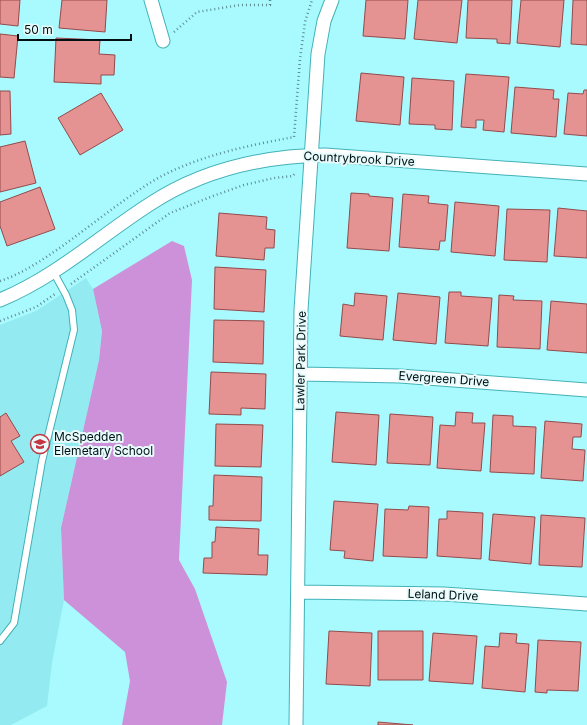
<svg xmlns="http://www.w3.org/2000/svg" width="587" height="725" viewBox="0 0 587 725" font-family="Inter,sans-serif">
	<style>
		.built { fill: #93ebf1 }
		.forest { fill: #cd91d9 }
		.building { fill: #e49392; stroke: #934a4b }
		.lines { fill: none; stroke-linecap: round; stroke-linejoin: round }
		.lane-casing { stroke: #42b1b7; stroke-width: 8 }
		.street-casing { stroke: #42b1b7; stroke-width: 15 }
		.path { stroke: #5b8e92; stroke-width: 2.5; stroke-dasharray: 1 3; stroke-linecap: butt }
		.lane { stroke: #fff; stroke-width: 6 }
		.street { stroke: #fff; stroke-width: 13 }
		.labels { text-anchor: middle; stroke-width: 4; stroke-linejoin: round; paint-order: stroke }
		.street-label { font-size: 12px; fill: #001012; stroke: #e8fbfc }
		.poi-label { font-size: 12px; fill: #001012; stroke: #e8fbfc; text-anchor: start }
	</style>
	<rect width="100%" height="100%" fill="#a9faff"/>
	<path class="built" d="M86 278 93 289 102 331 99 360 61 528 64 600 52 663 47 706 11 725H0V325L36 311Z"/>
	<path class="forest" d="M172 241 184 246 192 280 179 560 195 589 227 682 222 725H122L130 681 125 652 64 600 61 528 99 360 102 331 93 289Z"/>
	<path class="building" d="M0 0H20L18 26 0 24Z
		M62 0H107L105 32 59 28Z
		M366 0H408L405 39 363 36Z
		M418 0H462L457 43 414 39Z
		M468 0H512L510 44 497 43V39L466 38Z
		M521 0H564L560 47 517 43Z
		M573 0H587V45L571 44Z
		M0 34 18 36 14 78 0 77Z
		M56 38 100 40 99 54 115 55 114 75H101V84L54 82Z
		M361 73 404 77 400 125 356 121Z
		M466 74 509 77 504 132 483 130 484 120H476V128L461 127Z
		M412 78 454 81 452 130 435 129V125L409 124Z
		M515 87 554 90 553 99H559L556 137 511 133Z
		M584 90H587V136L564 134 568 93 583 94Z
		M0 91H10L11 134 0 135Z
		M101 93 123 130 80 155 58 118Z
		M25 141 36 183 0 192V147Z
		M40 187 55 229 7 246 0 226V202Z
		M351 193 369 194V196L393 198 389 251 347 248Z
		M403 194 429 196 428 203 448 205 445 241H440L439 250 399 247Z
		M455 202 499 206 495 256 451 252Z
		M558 208 587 211V258L554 256Z
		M507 209 550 210 547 262 504 260Z
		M219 213 267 217 266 229 275 230 274 248H265L264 260 216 256Z
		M215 267 266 270 264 312 214 309Z
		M449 292H461V296L492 298 488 346 445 343Z
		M355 293 387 296 383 340 340 336 343 304 354 306Z
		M398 293 440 297 436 344 393 340Z
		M499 295 514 296 513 300 542 301 540 349 497 347Z
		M551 301 587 304V353L547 350Z
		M214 320 264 321 263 364 213 362Z
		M211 372 266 374 265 409 241 408V415L209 414Z
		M336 412 379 415 376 465 332 462Z
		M456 412 473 413 472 423H485L481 471 437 468 440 425 455 426Z
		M6 413 20 436 11 441 24 462 0 476V417Z
		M390 414 433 417 430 465 387 463Z
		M493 415 513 416V426L536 427 534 474 490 472Z
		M545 421 582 424 581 437H573L572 449 585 450 583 481 541 478Z
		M216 424 263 425 261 467 215 466Z
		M214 475 262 477 261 521 209 520V506H213Z
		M334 501 378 504 373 561 344 558 345 551 330 550Z
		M409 506 429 507 427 558 383 556 385 509 408 510Z
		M447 511 483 513 481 559 437 556 439 519H447Z
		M493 514 535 517 531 564 489 560Z
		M541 515 585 518 582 567 539 565Z
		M216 527 259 529 258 555H268L267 575 203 573 204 558H212V542H215Z
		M329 631 372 633 370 686 326 684Z
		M378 631H423V680H378Z
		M433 633 477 636 473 684 429 681Z
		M500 633 517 634 516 643 529 644 525 692 482 688 485 646 499 647Z
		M538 640 581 642 578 691 547 690V693L535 692Z
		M378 722 413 725H378Z"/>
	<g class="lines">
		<defs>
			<path id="lane" d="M0 641 14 623 42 461 74 330 72 310 66 295 54 273"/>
			<path id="street" d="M151 0 163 41
				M0 300C56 277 100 236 150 204 202 170 263 156 325 155L587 174
				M301 374 400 376 587 390
				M298 592 444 594 587 604
				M296 725 301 310 318 54 324 21 332 0"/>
		</defs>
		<use href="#lane" class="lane-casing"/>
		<use href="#street" class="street-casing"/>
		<path class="path" d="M174 32 197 12 240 5H270V0
			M0 281C22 274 42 260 61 247 89 227 116 205 145 186 187 158 245 146 294 137L300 59 305 22 312 0
			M71 284 170 213 213 196 244 185 274 178 293 176 295 173
			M0 321 36 307 55 294"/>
		<use href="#lane" class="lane"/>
		<use href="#street" class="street"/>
	</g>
	<defs>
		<symbol id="school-ring" viewBox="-11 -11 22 22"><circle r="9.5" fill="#e8fbfc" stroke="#c53541" stroke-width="1.5"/><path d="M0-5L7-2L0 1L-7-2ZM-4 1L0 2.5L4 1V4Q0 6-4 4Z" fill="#c53541"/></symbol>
	</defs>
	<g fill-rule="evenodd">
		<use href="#school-ring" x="29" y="433" width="22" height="22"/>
	</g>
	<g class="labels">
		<g class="street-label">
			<text transform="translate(359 159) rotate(3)" y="4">Countrybrook Drive</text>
			<text transform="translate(301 361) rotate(-89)" y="4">Lawler Park Drive</text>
			<text transform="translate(444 379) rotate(4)" y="4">Evergreen Drive</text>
			<text transform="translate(443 595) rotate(2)" y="4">Leland Drive</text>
		</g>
		<g class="poi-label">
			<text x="54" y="441">McSpedden<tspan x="54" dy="14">Elemetary School</tspan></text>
		</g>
	</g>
	<path d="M18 34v6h113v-6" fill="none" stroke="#001012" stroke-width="2"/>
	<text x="24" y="34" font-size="12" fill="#001012" stroke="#e8fbfc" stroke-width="3" paint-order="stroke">50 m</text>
</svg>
